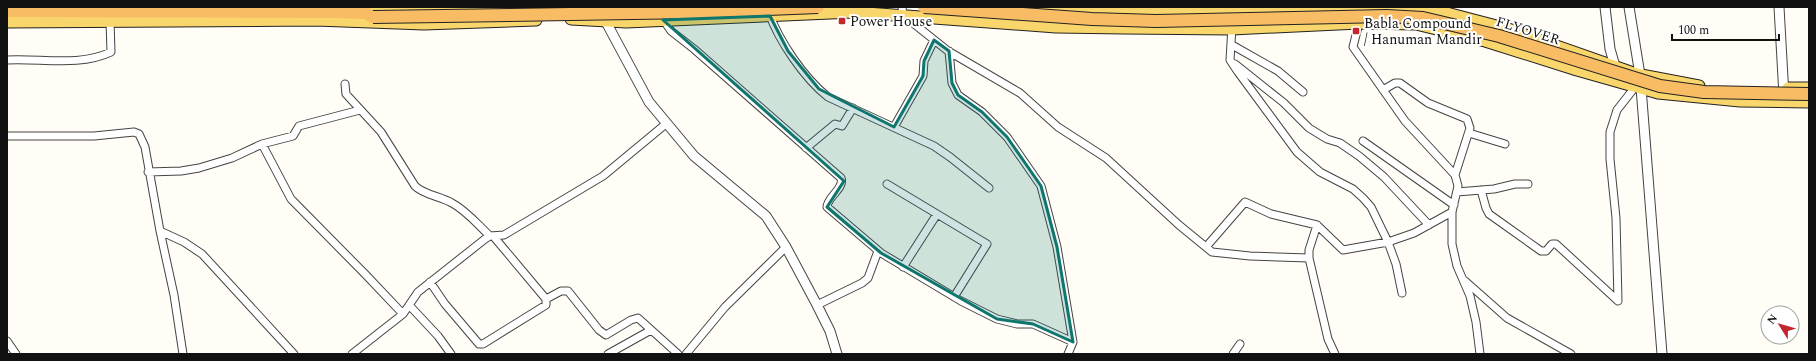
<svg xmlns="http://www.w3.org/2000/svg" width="1816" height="361" viewBox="0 0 1816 361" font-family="Spectral,serif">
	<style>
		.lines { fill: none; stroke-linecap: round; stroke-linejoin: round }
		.minor-casing { stroke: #444; stroke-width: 9 }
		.tertiary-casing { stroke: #444; stroke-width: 11 }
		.primary-casing { stroke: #222; stroke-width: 13 }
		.trunk-casing { stroke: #222; stroke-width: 14 }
		.minor { stroke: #fff; stroke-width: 7 }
		.tertiary { stroke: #fff; stroke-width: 9 }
		.primary { stroke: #f9d66b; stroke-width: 11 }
		.trunk { stroke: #f7bc64; stroke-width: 12 }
		.trunk-bridge-casing { stroke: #222; stroke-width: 14; stroke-linecap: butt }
		.trunk-bridge { stroke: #f7bc64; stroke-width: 12 }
		.marked { fill: #0f766e; fill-opacity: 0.2; stroke: #0f766e; stroke-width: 3; stroke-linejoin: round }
		.poi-dot { fill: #c4262e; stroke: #fff; stroke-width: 1.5 }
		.labels { text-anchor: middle; stroke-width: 4; stroke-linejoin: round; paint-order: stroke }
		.poi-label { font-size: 14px; fill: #111; stroke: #fff; text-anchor: start }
		.street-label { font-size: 14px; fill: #111; stroke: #fff }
	</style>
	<rect width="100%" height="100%" fill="#fffdf5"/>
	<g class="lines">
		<defs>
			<path id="minor" d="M902 7 903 15 948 51 1020 93 1058 127 1106 158 1179 225 1212 252 1250 256 1309 258V250L1317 225 1343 250 1388 242 1371 207 1363 198 1353 189 1320 172 1297 152 1238 72 1230 60 1232 26
				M769 13C779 41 804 78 828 97L934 146 950 157 989 188
				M662 18 671 31 694 49 841 178C845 188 827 197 827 207L881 253 961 301 997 319 1017 324H1033L1073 342
				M1359 23 1353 47 1405 121 1455 175 1458 186 1452 212
				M1232 45 1278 71 1303 92
				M949 51 952 83 958 95 982 112 1007 137 1041 186 1057 247 1073 342 1068 354
				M7 60C41 58 79 67 111 52L110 21
				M1235 64 1284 103 1309 128 1327 139 1340 143 1359 156 1384 177 1429 225
				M345 84 346 94 381 132 415 186C424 195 440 196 452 203 467 211 478 225 490 236
				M1383 90 1395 83H1400L1428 103 1467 119 1470 128 1455 175
				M894 127 923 76 924 61 934 40
				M1469 133 1505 144
				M7 136H94L134 132 139 134 145 147 160 231 184 242 202 254 294 354
				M1363 141 1454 205
				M262 144 291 199 366 275 403 314
				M806 148 835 124 842 126 853 108
				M148 172 181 171 199 168 232 158 262 144 293 136 299 126 360 110
				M887 184 987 244 954 297
				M1481 190 1486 208 1489 214 1541 251H1546L1552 244H1556L1618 301
				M1457 192 1494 189 1515 184H1528
				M160 231 174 295 183 354
				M1206 247 1245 202 1271 214 1317 225
				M1309 258 1328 339 1335 354
				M903 267 937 214
				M1464 280 1507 318 1571 354
				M430 282 445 304 479 344H483L541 308 546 305V299L494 237
				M1402 293 1396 264 1388 242 1414 233 1452 212V244L1457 266 1470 296 1476 322 1480 354
				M546 299 561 291H568L599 330 606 335 631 320 638 318 678 354
				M1618 301 1616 218 1610 159V132L1617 110 1632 91 1634 82
				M409 305 438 336 451 354
				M817 305 862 283 868 278 878 251
				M7 341 16 354
				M352 354 403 314 418 292 485 239 490 236 504 235 603 176 667 123
				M608 354 651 330
				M686 354 725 307 786 247
				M1233 354 1240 344"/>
			<path id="tertiary" d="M598 7 649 102 694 156 766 216 786 247 817 305 830 331 837 354
				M1605 7 1610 49 1615 66
				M1629 7 1640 75 1662 354
				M1779 7 1784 96"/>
			<path id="primary" d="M1012 7 1085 12H1165L1321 11 1407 7 1443 12 1508 29 1636 74 1699 86
				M356 8 446 9 540 7
				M571 19 626 22 853 12 1056 27 1125 28 1232 29 1359 23 1416 24 1485 41 1577 70 1658 93 1740 101 1809 102
				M7 22 316 20 424 24 536 20
				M1788 88H1809"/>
			<path id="trunk" d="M7 11 336 12 365 13 373 17"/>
		</defs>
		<use href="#minor" class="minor-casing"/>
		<use href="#tertiary" class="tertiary-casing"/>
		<use href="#primary" class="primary-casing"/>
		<use href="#trunk" class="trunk-casing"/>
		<use href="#minor" class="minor"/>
		<use href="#tertiary" class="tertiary"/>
		<use href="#primary" class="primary"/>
		<use href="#trunk" class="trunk"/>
		<defs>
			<path id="trunk-bridge" d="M924 7 1092 19 1156 21 1387 16 1423 18 1499 36 1660 86 1704 92 1809 94
				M373 17 696 12 818 7"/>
		</defs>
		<use href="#trunk-bridge" class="trunk-bridge-casing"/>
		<use href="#trunk-bridge" class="trunk-bridge"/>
	</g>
	<path class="marked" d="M770 16 788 51 819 89 894 127 923 76 924 61 934 40 949 51 952 83 958 95 982 112 1007 137 1041 186 1057 247 1073 342 1033 324 997 319 881 253 827 207 844 181 663 20Z"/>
	<g class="poi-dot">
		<rect x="838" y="17" width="8" height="8" rx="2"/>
		<rect x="1352" y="27" width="8" height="8" rx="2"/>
	</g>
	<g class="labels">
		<g class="poi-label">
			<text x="850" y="26">Power House</text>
			<text x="1364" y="28">Babla Compound<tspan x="1364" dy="16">/ Hanuman Mandir</tspan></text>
		</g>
		<g class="street-label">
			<text transform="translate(1528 30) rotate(17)" y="5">FLYOVER</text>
		</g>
	</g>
	<rect width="1816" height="361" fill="none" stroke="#111111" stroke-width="16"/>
	<g transform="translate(1780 325) rotate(307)"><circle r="19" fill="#ffffff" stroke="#a0a0a0"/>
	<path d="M0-3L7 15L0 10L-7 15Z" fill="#c4262e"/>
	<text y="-6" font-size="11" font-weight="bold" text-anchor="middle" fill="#111111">N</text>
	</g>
	<path d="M1672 34v6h107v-6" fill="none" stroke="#111111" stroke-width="2"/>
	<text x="1678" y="34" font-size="12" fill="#111111" stroke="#ffffff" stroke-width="3" paint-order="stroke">100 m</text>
</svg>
